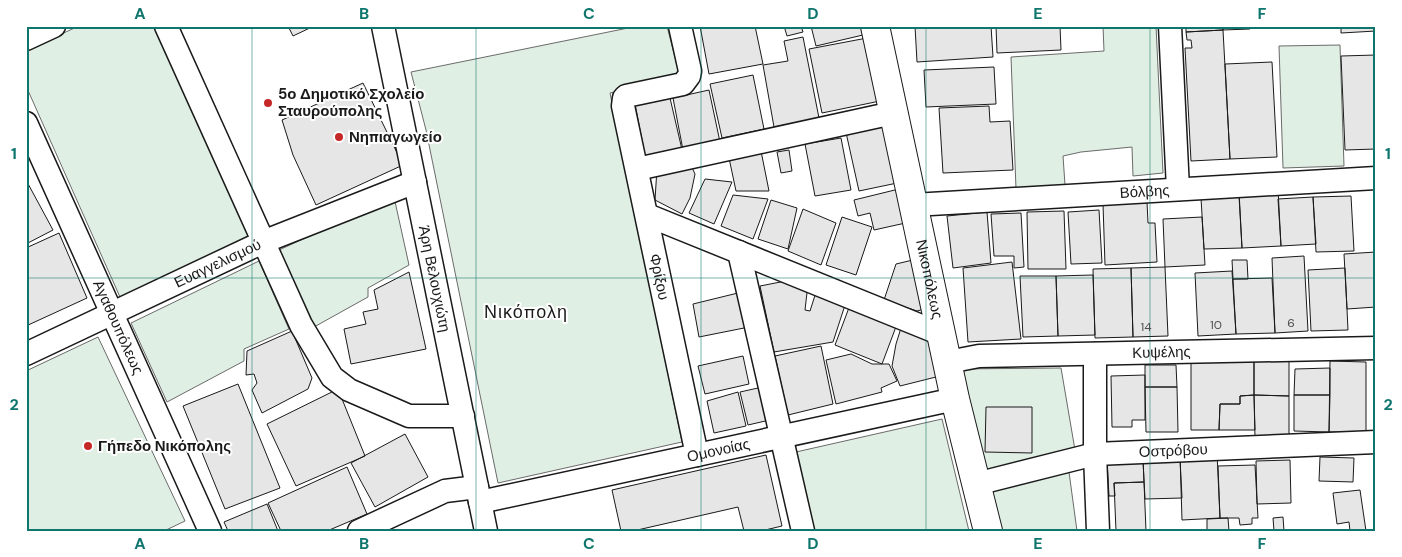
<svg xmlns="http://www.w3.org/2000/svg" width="1402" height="557" viewBox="0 0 1402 557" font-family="'DM Sans',sans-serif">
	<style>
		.green { fill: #e0efe3; stroke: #6a6a6a }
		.building { fill: #e6e6e6; stroke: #1a1a1a }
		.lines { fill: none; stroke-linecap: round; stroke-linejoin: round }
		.street-casing { stroke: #1a1a1a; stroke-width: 25 }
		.secondary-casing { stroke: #1a1a1a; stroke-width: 30 }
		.street { stroke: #fff; stroke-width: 22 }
		.secondary { stroke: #fff; stroke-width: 28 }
		.grid { fill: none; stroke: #0f766e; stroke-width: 1; stroke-opacity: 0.55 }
		.poi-dot { fill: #c62828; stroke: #fff; stroke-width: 2 }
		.labels { text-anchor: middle; stroke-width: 4; stroke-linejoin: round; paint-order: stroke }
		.number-label { font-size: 12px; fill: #4d4d4d }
		.poi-label { font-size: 15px; font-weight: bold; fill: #1a1a1a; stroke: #fff; text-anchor: start }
		.street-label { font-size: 15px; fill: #1a1a1a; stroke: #fff }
		.quarter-label { font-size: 18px; letter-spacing: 1px; fill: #1a1a1a; stroke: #fff }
		.neatline { fill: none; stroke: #0f766e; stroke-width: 2 }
		.grid-label { font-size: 16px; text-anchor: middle; font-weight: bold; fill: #0f766e }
	</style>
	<rect width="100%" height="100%" fill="#fff"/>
	<path class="green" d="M79 26H155L249 237 120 297 26 86V50Z
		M638 26H667L680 77 610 93 682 442 498 483 426 130 411 72Z
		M1103 26H1156L1163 173 1133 176 1132 147 1081 152 1063 156 1065 185 1016 189 1011 57 1104 51Z
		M1340 45 1344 166 1283 168 1279 46Z
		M394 197 409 265 368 288V297L314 327 279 250Z
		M259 261 289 329 244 349V361L167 402 131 323Z
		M98 337 185 521 164 531H26V371Z
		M1061 368 1075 450 983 476 954 369Z
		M942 419 969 531H814L796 452Z
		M1069 472 1077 531H999L987 487Z"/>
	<path class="building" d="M288 26H314L293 36Z
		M700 26H755L763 64 709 74Z
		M784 26H801L803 32 787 36Z
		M811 26H861L863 35 816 46Z
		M915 26H991L993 57 917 62Z
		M996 26H1060L1061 50 997 53Z
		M1186 26H1223V30L1186 32Z
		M1223 26H1250V29L1223 30Z
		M1341 26H1376V31L1341 33Z
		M1223 30 1230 159 1191 161 1185 48H1192L1191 40H1187L1186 32Z
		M803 37 819 118 774 127 763 65 788 61 784 41Z
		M867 38 880 101 822 113 809 49Z
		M1376 55V149L1345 150 1341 56Z
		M1272 62 1277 157 1230 159 1225 64Z
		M994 67 996 104 926 107 924 70Z
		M753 75 764 129 722 138 710 84Z
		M363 83 403 165 316 205 293 155 282 120Z
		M709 90 720 142 683 150 673 98Z
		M670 98 683 154 646 161 635 104Z
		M989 106 990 122 1010 121 1013 170 943 173 939 108Z
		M888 119 902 182 859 191 845 128Z
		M841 138 851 190 815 196 805 144Z
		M789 150 792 171 781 173 777 152Z
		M761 151 769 191H736L729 158Z
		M689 161 695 174 690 198 682 214 655 200 657 168Z
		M705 179 732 182 714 224 689 213Z
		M26 180 53 230 26 244Z
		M903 188 910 222 874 230 870 213 858 216 854 200Z
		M1278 189 1281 246 1242 248 1239 191Z
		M733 195 768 199 753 239 721 226Z
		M1239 196 1242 248 1204 249 1201 198Z
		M1351 196 1354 251 1316 252 1313 197Z
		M1313 197 1316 244 1281 246 1278 199Z
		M771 200 797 208 788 249 758 239Z
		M1147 202 1148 223H1155L1157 262 1105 265 1103 204Z
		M803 209 836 223 821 265 788 251Z
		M1099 210 1102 263 1071 264 1068 212Z
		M1064 211 1066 269H1028L1027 212Z
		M987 212 991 263 953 268 947 216Z
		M1021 213 1024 267 1014 268V256H994L991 214Z
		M842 217 872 227 856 275 826 265Z
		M1202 217 1205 265 1165 267 1163 219Z
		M59 233 87 298 26 326V248Z
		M1376 252V307L1347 309 1344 254Z
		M1304 256 1308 331 1275 333 1272 258Z
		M917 259 928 308 917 311 884 300 896 264Z
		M1232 260H1247L1248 279H1233Z
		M1012 262 1021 339 968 342 963 268Z
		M1165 267 1168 336 1133 337 1131 268Z
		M1131 268 1133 337 1095 338 1093 269Z
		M1345 268 1348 330 1311 331 1308 270Z
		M1232 271 1236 334 1198 336 1195 273Z
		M409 272 426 349 351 364 344 329 366 324 363 312 378 309 374 290Z
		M1093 275 1095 335 1058 336 1056 276Z
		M1020 276H1056L1058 336 1023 337Z
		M1272 278 1275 333 1236 334 1233 279Z
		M796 279 808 284 805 310 810 311 817 289 846 302 833 342 774 352 760 286Z
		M742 292 749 327 699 337 693 304Z
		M850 305 897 324 882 364 835 345Z
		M901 328 936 341 944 375 900 386 892 366 896 344Z
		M292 331 312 378 308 389 262 413 252 390 257 383 254 374 246 375 247 351Z
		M821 346 833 404 788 415 775 356Z
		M851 354 872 364H889L897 381 881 388 882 392 836 404 826 360Z
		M743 356 749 384 705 394 698 366Z
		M1191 358H1254V395L1240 396V404H1220L1219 430H1191Z
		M1254 358H1289V396L1254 395Z
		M1330 361 1366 362V432H1329Z
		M1145 365H1176L1177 387H1145Z
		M1330 368V395H1294L1295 369Z
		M1145 375V420H1132V427H1112L1111 376Z
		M238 384 280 488 225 509 183 406Z
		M767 386 774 419 748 425 740 392Z
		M1145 387H1177L1178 432H1146Z
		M338 389 365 456 296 486 267 424Z
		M738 392 746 426 714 433 707 401Z
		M1254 395 1255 430H1219L1220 404H1240V396Z
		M1254 395 1289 396V438H1255Z
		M1294 395H1330L1329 432 1294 431Z
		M986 407H1032V453L985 452Z
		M405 434 428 477 375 507 351 463Z
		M1217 453 1220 518 1182 520 1180 454Z
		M766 455 782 526 761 531H744L738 507 633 531H621L612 490Z
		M1320 457 1354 458 1353 482 1319 481Z
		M1143 458 1144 482 1114 483 1115 496H1109L1107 460Z
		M1180 459 1182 498 1145 499 1143 461Z
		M1290 460 1291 503 1257 504 1256 461Z
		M1255 465 1258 518H1252V524L1240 525 1239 518H1220L1218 466Z
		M347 467 367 514 327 531H281L268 503Z
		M1144 482 1146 531H1116L1114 483Z
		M1360 490 1366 531H1350L1349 522 1337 524 1333 493Z
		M267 504 278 531H228L224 522Z
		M1283 517 1284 531H1274L1273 518Z
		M1228 518 1229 531H1207V519Z"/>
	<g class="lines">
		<defs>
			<g id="street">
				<path d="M166 26 301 325 332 377 349 390 409 416H463"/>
				<path id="s1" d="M383 26 486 531"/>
				<path id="s2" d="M680 26 690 71 689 76 683 84 626 96 624 98 623 106 697 455"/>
				<path d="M1170 26 1178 189"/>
				<path d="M26 39 54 26"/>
				<path id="s3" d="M26 123 210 531"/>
				<path d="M637 169 893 113"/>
				<path id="s4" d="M913 205 1376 178"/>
				<path d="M647 215 941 334"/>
				<path d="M739 252 803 531"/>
				<path id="s5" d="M26 354 263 242 415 182"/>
				<path d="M1095 354V454L1098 531"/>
				<path id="s6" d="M948 362 979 356 1376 348"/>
				<path id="s7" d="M976 484 1095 454 1376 442"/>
				<path id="s8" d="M480 502 955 399"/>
				<path d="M359 531 445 491 477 487"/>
			</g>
			<g id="secondary">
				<path id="s9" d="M875 26 955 399 988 531"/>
			</g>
		</defs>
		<use href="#street" class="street-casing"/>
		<use href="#secondary" class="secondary-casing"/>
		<use href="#street" class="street"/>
		<use href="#secondary" class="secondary"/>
	</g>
	<path class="grid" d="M252 26V531M476 26V531M701 26V531M926 26V531M1150 26V531M26 278H1376"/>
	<g class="poi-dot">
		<circle cx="268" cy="103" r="5"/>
		<circle cx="339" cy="137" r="5"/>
		<circle cx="88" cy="446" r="5"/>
	</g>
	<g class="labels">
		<g class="number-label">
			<text x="1291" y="327">6</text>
			<text x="1216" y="329">10</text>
			<text x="1146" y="331">14</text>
		</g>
		<g class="poi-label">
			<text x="278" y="99">5ο Δημοτικό Σχολείο<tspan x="278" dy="17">Σταυρούπολης</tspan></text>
			<text x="349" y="142">Νηπιαγωγείο</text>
			<text x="98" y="451">Γήπεδο Νικόπολης</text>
		</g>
		<g class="street-label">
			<text dy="5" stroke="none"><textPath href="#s4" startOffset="232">Βόλβης</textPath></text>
			<text dy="5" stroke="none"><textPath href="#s5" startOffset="212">Ευαγγελισμού</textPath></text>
			<text dy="5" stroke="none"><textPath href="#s2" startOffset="305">Φρίξου</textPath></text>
			<text dy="5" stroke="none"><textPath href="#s1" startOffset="258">Άρη Βελουχιώτη</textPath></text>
			<text dy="5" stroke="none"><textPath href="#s9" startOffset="259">Νικοπόλεως</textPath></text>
			<text dy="5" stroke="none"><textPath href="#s3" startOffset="224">Αγαθουπόλεως</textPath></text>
			<text dy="5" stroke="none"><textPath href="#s6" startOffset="214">Κυψέλης</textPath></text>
			<text dy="5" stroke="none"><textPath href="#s8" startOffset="244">Ομονοίας</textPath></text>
			<text dy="5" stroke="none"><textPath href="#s7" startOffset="201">Οστρόβου</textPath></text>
		</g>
		<g class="quarter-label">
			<text x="526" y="318">Νικόπολη</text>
		</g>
	</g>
	<rect width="1402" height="557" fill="none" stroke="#ffffff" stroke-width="55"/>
	<rect x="28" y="28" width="1346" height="502" class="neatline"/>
	<g class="grid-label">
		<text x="140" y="19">A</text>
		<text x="364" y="19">B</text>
		<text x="589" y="19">C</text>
		<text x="813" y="19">D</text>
		<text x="1038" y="19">E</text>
		<text x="1262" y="19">F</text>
		<text x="14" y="159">1</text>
		<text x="1388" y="159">1</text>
		<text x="14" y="410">2</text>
		<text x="1388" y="410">2</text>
		<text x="140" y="549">A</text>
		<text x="364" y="549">B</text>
		<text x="589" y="549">C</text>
		<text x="813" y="549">D</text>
		<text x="1038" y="549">E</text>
		<text x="1262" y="549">F</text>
	</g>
</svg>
